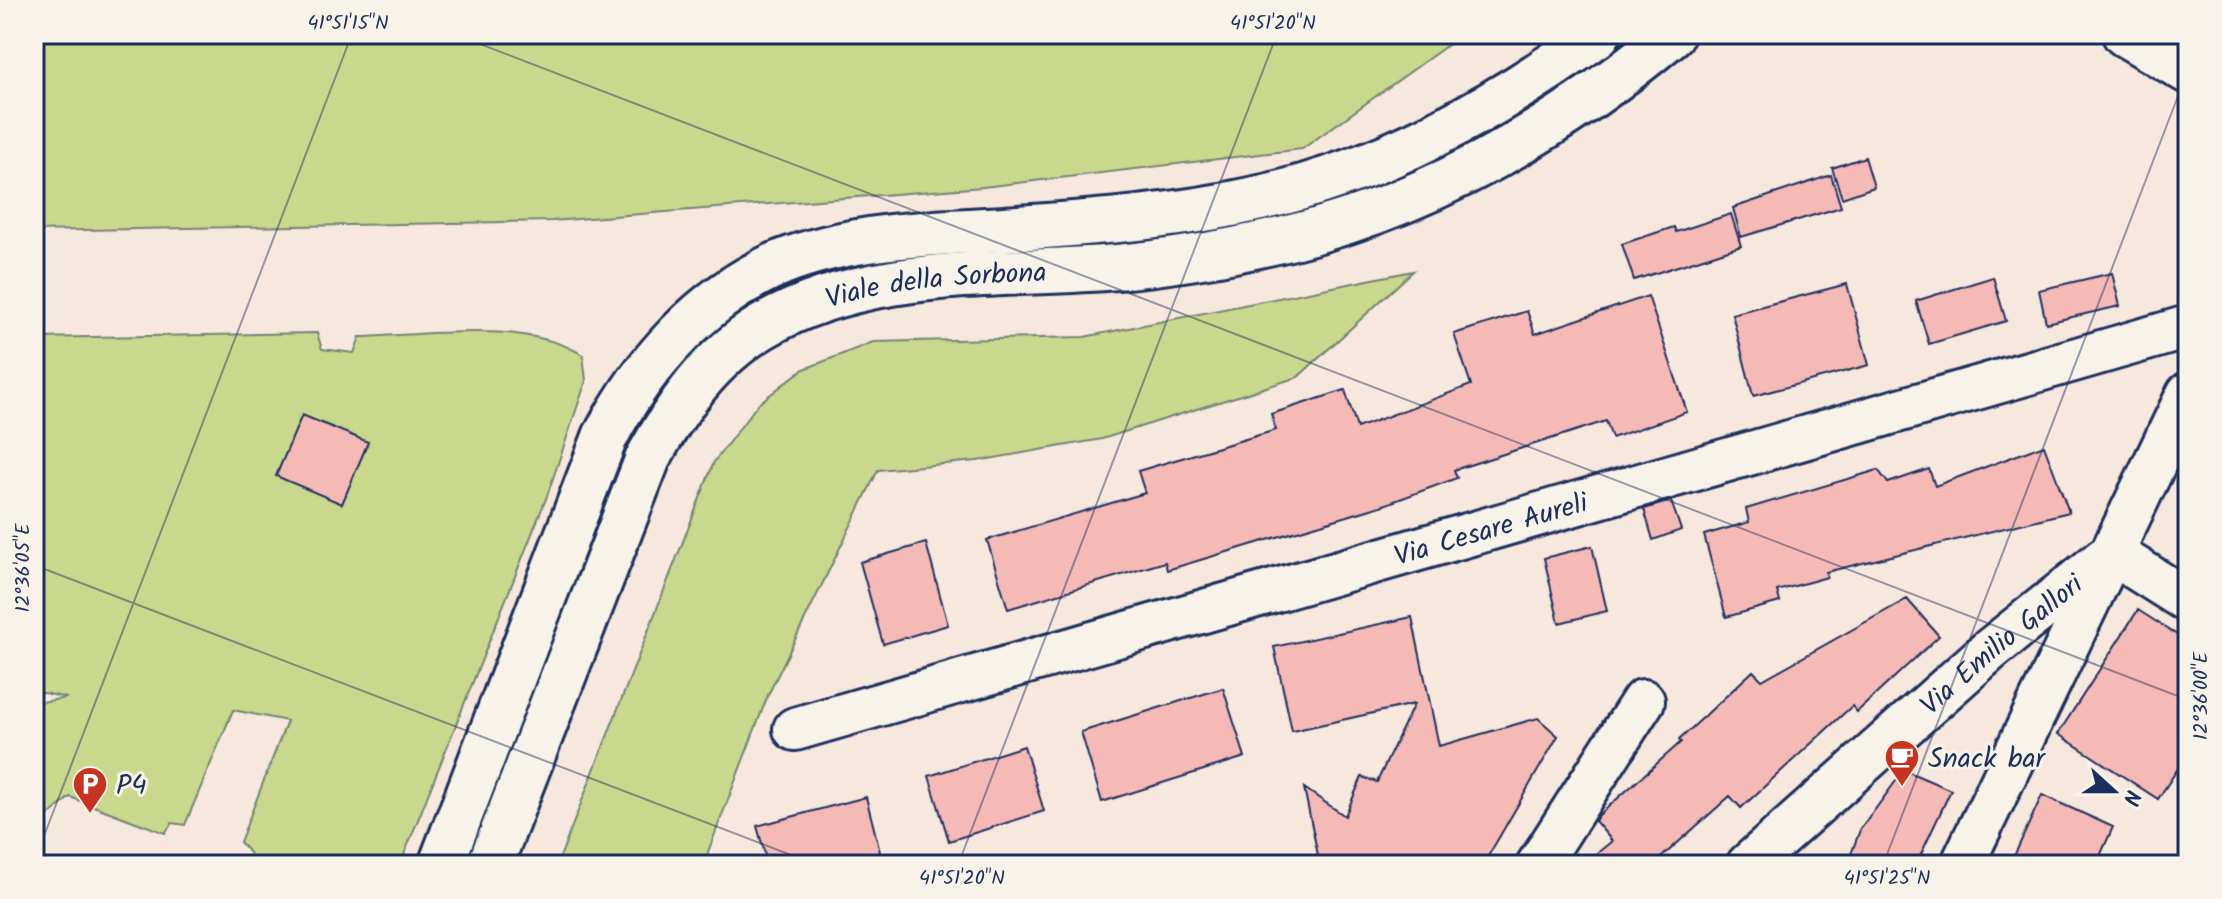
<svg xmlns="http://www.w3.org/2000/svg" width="2222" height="899" viewBox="0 0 2222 899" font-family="Kalam,sans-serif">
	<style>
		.green { fill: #c9d88c; stroke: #728475; stroke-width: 2 }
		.building { fill: #f6bab6; stroke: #1b2f5e; stroke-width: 2 }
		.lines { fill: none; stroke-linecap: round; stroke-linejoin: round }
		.minor-casing { stroke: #1b2f5e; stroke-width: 48 }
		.tertiary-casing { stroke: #1b2f5e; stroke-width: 50 }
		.motorway-casing { stroke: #1b2f5e; stroke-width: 50 }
		.minor { stroke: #f7f3e8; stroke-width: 42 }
		.tertiary { stroke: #f7f3e8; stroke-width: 44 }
		.motorway { stroke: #f7f3e8; stroke-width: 44 }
		.ticks { fill: none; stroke: #1b2f5e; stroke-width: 2; stroke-opacity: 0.45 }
		.labels { text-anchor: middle; stroke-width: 6; stroke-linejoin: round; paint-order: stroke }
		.street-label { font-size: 28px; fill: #1b2f5e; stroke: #f7f3e8 }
		.poi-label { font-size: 28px; fill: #1b2f5e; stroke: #f7f3e8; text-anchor: start }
		.neatline { fill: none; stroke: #1b2f5e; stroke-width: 3 }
		.ticks-label { font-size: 20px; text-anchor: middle; fill: #1b2f5e }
	</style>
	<rect width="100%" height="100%" fill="#f7e8de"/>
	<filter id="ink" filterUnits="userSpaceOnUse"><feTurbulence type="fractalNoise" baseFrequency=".0125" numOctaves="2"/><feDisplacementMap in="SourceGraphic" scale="16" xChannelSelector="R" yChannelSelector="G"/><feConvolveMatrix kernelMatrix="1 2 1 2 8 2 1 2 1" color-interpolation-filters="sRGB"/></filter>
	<g filter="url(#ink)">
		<path class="green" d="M34 34H1463L1302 149 983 187 552 221 34 231Z
			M1413 271 1298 377 1102 439 977 461 878 470 768 695 703 865H557L714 462 758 404 802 370 873 342 1084 337Z
			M317 333 322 349 354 353 360 337C427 335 525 319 583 355L586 381 547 496 400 865 247 864 250 854 240 842 287 721 233 710 185 825 172 823 165 833 70 797 34 828V703L67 698 34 691V338Z"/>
		<path class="building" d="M1865 157 1874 187 1842 198 1832 168Z
			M1831 175 1841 207 1741 237 1733 208Z
			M1731 214 1741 246 1634 280 1622 244 1674 227 1676 232Z
			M2112 273 2120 306 2046 323 2039 290Z
			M1993 277 2006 321 1929 344 1916 301Z
			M1847 284 1869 365 1753 396 1732 314Z
			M1648 296 1687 412 1612 438 1606 421 1454 470 1457 478 1381 506 1167 570 1165 562 1008 609 987 540 1145 493 1138 471 1276 430 1271 414 1345 390 1357 428 1471 385 1454 334 1527 311 1535 334Z
			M302 415 368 442 342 504 276 476Z
			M2044 445 2069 512 1826 572 1827 577 1777 591 1780 602 1726 617 1704 535 1749 522 1746 509 1878 470 1888 483 1929 469 1935 486Z
			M1671 501 1681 530 1653 540 1644 509Z
			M926 543 948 625 883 644 860 562Z
			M1592 546 1607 611 1559 623 1544 558Z
			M1907 599 1939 636 1857 712 1852 706 1741 808 1730 796 1653 865H1583L1612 841 1595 821 1598 816 1681 742 1679 740 1753 671 1762 680Z
			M2138 610 2188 642V753L2158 799 2058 734Z
			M1412 617 1439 746 1538 718 1558 736 1483 865H1320L1304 788 1345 816 1362 777 1377 782 1414 704 1292 731 1274 647Z
			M1223 688 1245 757 1102 802 1081 732Z
			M1024 746 1044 811 949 841 929 776Z
			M1904 770 1951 790 1916 865H1847L1860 830Z
			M2042 795 2113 827 2096 865H2010Z
			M866 797 882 860 864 865H768L757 826Z"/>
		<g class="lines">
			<defs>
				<g id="minor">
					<path d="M2112 553 2188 601"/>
					<path id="s1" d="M795 729 2188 327"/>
					<path d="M1538 865 1643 701"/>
					<path id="s2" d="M1748 865 1990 650 2104 559"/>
					<path d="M1962 865 2188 394"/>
				</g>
				<g id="tertiary">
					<path d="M441 865 605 437C643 364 705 294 783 262 852 235 931 233 1004 229 1087 223 1170 218 1251 200 1380 173 1492 110 1598 34"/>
					<path id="s3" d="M490 865 648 458C676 407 711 357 762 327 867 265 1001 277 1117 267 1174 262 1230 252 1285 239 1429 204 1559 129 1672 34"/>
				</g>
				<path id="motorway" d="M2125 34 2188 71"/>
			</defs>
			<use href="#minor" class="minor-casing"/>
			<use href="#tertiary" class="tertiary-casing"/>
			<use href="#motorway" class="motorway-casing"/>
			<use href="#minor" class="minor"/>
			<use href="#tertiary" class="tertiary"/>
			<use href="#motorway" class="motorway"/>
		</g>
	</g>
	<path class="ticks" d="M454 34 2188 700M34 565 817 865M34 862 352 34M958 865 1277 34M1883 865 2188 70"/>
	<defs>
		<symbol id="cafe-pin" viewBox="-11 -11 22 30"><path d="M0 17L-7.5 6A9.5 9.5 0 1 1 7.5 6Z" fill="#c8321e" stroke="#f7f3e8"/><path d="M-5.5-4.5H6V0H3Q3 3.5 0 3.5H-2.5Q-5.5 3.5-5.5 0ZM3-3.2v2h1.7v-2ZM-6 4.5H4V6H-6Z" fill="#fff"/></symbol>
		<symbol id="parking-pin" viewBox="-11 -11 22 30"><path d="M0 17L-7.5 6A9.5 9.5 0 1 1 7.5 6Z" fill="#c8321e" stroke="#f7f3e8"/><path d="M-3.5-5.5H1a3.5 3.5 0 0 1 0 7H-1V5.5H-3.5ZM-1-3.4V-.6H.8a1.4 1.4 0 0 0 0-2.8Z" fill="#fff"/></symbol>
	</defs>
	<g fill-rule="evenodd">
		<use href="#cafe-pin" x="1882" y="737" width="40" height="54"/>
		<use href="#parking-pin" x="70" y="764" width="40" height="54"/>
	</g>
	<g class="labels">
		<g class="street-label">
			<text dy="10" stroke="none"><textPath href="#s3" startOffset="794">Viale della Sorbona</textPath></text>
			<text dy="10" stroke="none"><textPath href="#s1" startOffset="724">Via Cesare Aureli</textPath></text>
			<text dy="10" stroke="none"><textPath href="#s2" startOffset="336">Via Emilio Gallori</textPath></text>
		</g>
		<g class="poi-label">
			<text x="1928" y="767">Snack bar</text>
			<text x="116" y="794">P4</text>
		</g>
	</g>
	<rect width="2222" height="899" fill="none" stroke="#f7f3e8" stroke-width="88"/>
	<g transform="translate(2114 791) rotate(111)" stroke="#f7f3e8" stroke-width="6" paint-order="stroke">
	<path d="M0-6L14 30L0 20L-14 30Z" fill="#1b2f5e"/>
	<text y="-12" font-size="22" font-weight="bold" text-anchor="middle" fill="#1b2f5e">N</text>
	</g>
	<rect x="44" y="44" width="2134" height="811" class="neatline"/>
	<g class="ticks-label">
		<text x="348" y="29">41°51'15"N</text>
		<text x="1273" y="29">41°51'20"N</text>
		<text transform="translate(22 568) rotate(-90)" y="7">12°36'05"E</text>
		<text transform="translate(2200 696) rotate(-90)" y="7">12°36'00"E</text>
		<text x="962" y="884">41°51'20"N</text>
		<text x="1887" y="884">41°51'25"N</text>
	</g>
</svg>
